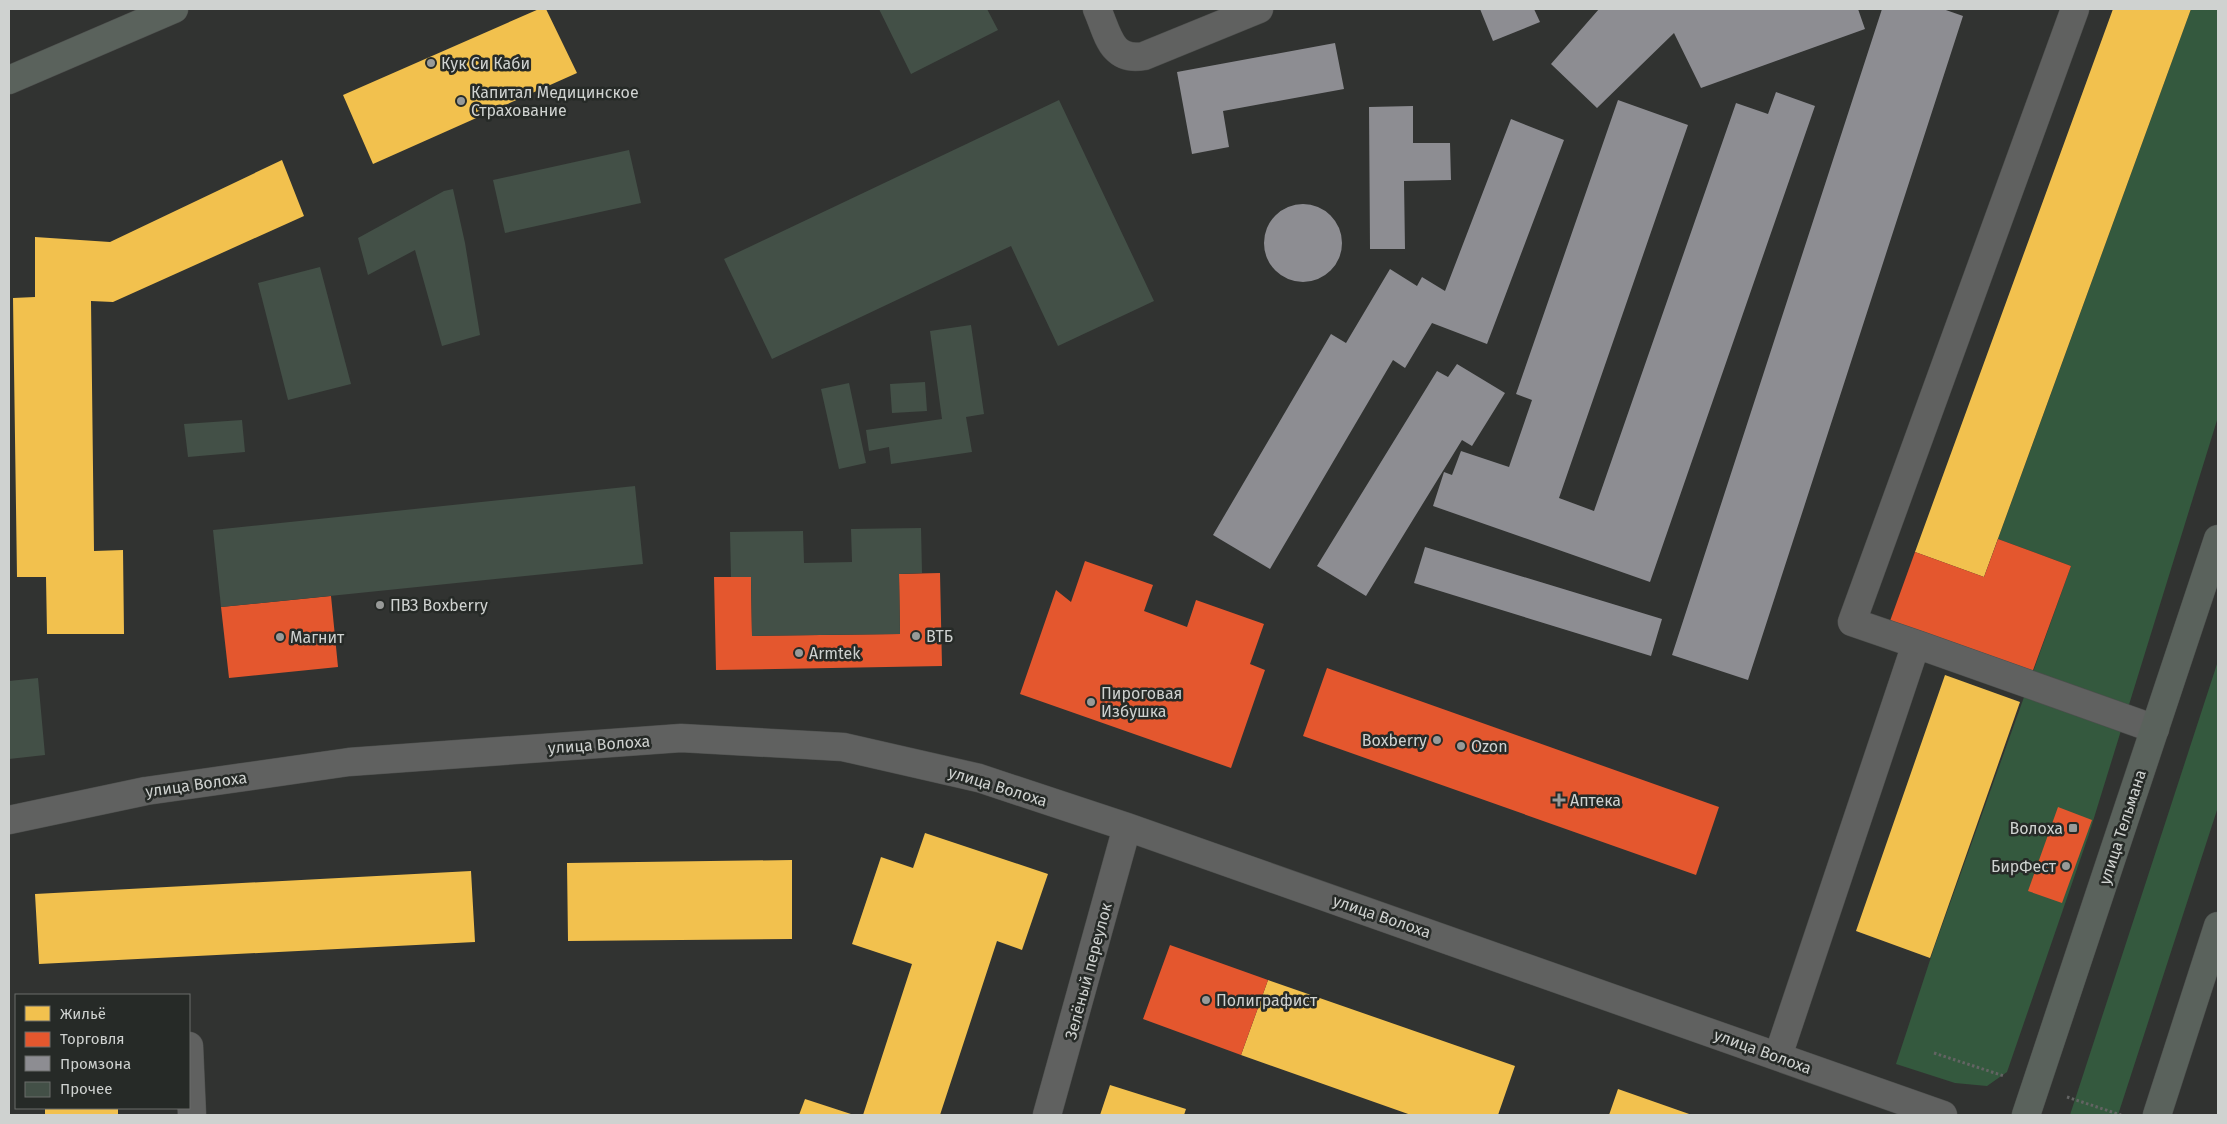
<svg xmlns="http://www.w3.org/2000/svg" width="2227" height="1124" viewBox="0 0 2227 1124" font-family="'Fira Sans',sans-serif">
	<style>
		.green { fill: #34593e }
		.homes { fill: #f2c14e }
		.shops { fill: #e4572e }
		.industry { fill: #8d8d92 }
		.building { fill: #435047 }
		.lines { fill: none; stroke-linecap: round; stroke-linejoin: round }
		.minor-casing { stroke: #4d4f4d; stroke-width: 29 }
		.major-casing { stroke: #4d4f4d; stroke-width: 29 }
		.path { stroke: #636463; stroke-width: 3; stroke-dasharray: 2.5 2.5; stroke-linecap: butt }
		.minor { stroke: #606160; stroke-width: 28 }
		.major { stroke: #5a625c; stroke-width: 28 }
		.poi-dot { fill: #989a98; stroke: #262a27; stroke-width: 2 }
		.labels { text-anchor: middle; stroke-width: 5; stroke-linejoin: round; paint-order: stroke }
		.poi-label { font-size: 16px; fill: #cfd2d0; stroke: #262a27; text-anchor: start }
		.street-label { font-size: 16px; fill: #cfd2d0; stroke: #262a27 }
	</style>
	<rect width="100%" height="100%" fill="#313331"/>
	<path class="green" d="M2191 9H2218V417L2089 834 2007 1072 1987 1086 1955 1083 1896 1064 1934 948 2071 566 1998 539Z
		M2218 661V807L2118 1115H2070Z"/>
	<path class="homes" d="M539 9H546L577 73 373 164 343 95Z
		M2113 9H2191L1984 577 1915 552Z
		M282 160 304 216 113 302 91 301 94 551 123 550 124 634H47L46 577H17L13 298 35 297V237L110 242Z
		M1945 675 2020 702 1930 958 1856 931Z
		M925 833 1048 874 1022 950 997 941 940 1115H863L912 964 852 944 881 857 913 868Z
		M792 860V939L568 941 567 863Z
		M471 871 475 942 39 964 35 894Z
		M1268 980 1515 1066 1498 1115H1411L1241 1055Z
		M1110 1085 1186 1109 1184 1115H1100Z
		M1618 1089 1692 1115H1609Z
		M805 1099 854 1115H799Z
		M45 1108H118V1115H45Z"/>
	<path class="shops" d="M1998 539 2071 566 2032 673 1890 621 1915 552 1984 577Z
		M1085 561 1153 585 1144 611 1187 627 1196 600 1264 624 1250 664 1265 670 1231 768 1020 694 1056 590 1071 602Z
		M940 573 942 666 716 670 714 577H751L752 636 900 634 899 574Z
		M331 596 338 667 229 678 221 607Z
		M1327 668 1719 807 1696 875 1303 736Z
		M2058 807 2092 820 2062 903 2028 891Z
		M1170 945 1268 980 1241 1055 1143 1019Z"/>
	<path class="industry" d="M1480 9H1534L1540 22 1493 41Z
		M1599 9H1858L1865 29 1701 88 1674 33 1597 108 1551 64Z
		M1882 9H1943L1963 16 1748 680 1672 655Z
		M1335 43 1344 89 1223 111 1229 147 1192 154 1177 72Z
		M1776 92 1815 106 1650 582 1433 506 1444 472 1452 475 1461 451 1509 467 1532 400 1516 394 1618 100 1688 125 1559 498 1594 511 1736 103 1768 114Z
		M1413 106V143H1450L1451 180 1404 181 1405 249H1370L1369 107Z
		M1511 119 1564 140 1487 344 1432 323 1405 368 1393 360 1270 569 1213 535 1331 334 1346 343 1390 269 1417 286 1422 277 1445 291Z
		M1264 243a39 39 0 1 1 78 0a39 39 0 1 1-78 0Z
		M1457 364 1505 393 1472 446 1462 440 1366 596 1317 566 1437 371 1448 377Z
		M1425 547 1662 619 1651 656 1414 583Z"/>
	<path class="building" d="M879 9H987L998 30 911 74Z
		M1059 100 1154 301 1058 346 1011 246 772 359 724 259Z
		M629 150 641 203 505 233 493 180Z
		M453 189 465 243 480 335 442 346 415 250 368 275 358 238 444 191Z
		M320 267 351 384 288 400 258 283Z
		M971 325 984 414 966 417 972 452 891 464 889 447 869 451 866 430 942 419 930 331Z
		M925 382 927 411 892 413 890 384Z
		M849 383 866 463 839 469 821 389Z
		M242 420 245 452 188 457 184 424Z
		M635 486 643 564 221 607 213 530Z
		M921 528 922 573 899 574 900 634 752 636 751 577H731L730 532 803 531 804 563 852 562 851 529Z
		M38 678 45 755 9 759V681Z"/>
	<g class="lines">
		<defs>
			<path id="minor" d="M1097 9C1108 34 1111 62 1144 56L1259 9
				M1916 644 2155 729
				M9 820 146 791 349 762 681 738 843 747 979 778 1127 827 1943 1115
				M189 1046 192 1115
				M1778 1056 1916 644 1852 622 2075 9
				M1047 1115 1127 827"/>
			<path id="major" d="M9 80 174 9
				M2026 1115 2218 539
				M2157 1115 2218 926"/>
		</defs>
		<use href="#minor" class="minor-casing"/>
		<use href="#major" class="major-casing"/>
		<path class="path" d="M1934 1053 2004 1076
			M2067 1097 2121 1115"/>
		<use href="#minor" class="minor"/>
		<use href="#major" class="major"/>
	</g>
	<g class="poi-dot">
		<circle cx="431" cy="63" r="5"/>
		<circle cx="461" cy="101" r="5"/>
		<circle cx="380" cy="605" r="5"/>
		<circle cx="916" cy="636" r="5"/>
		<circle cx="280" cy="637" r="5"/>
		<circle cx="799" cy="653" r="5"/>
		<circle cx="1091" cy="702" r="5"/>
		<circle cx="1437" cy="740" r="5"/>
		<circle cx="1461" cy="746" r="5"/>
		<path d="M1556.5 792.5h5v5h5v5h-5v5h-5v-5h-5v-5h5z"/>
		<rect x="2068" y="823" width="10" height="10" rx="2.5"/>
		<circle cx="2066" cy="866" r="5"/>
		<circle cx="1206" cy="1000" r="5"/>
	</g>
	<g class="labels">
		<g class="poi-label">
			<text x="441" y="69">Кук Си Каби</text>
			<text x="471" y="98">Капитал Медицинское<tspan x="471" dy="18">Страхование</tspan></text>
			<text x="390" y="611">ПВЗ Boxberry</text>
			<text x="926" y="642">ВТБ</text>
			<text x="290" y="643">Магнит</text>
			<text x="809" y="659">Armtek</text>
			<text x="1101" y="699">Пироговая<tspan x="1101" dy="18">Избушка</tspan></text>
			<text x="1427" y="746" text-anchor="end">Boxberry</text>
			<text x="1471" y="752">Ozon</text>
			<text x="1570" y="806">Аптека</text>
			<text x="2063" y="834" text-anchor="end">Волоха</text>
			<text x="2056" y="872" text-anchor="end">БирФест</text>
			<text x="1216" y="1006">Полиграфист</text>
		</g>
		<g class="street-label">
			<text transform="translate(599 744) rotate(-4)" y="6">улица Волоха</text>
			<text transform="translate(196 784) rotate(-8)" y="6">улица Волоха</text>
			<text transform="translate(998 786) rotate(17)" y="6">улица Волоха</text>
			<text transform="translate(2122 827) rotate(-72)" y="6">улица Тельмана</text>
			<text transform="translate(1382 916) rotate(19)" y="6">улица Волоха</text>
			<text transform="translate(1088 971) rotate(-75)" y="6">Зелёный переулок</text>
			<text transform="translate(1763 1051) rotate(20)" y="6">улица Волоха</text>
		</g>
	</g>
	<rect width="2227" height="1124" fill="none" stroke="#cfd2d0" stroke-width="20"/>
	<rect x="15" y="994" width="175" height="115" fill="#262a27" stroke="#6a6d6b"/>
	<rect x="25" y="1006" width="25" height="15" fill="#f2c14e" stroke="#6a6d6b"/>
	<text x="60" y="1019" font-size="15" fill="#cfd2d0">Жильё</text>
	<rect x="25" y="1032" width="25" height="15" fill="#e4572e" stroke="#6a6d6b"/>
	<text x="60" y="1044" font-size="15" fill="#cfd2d0">Торговля</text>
	<rect x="25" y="1056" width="25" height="15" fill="#8d8d92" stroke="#6a6d6b"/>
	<text x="60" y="1069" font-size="15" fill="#cfd2d0">Промзона</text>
	<rect x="25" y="1082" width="25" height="15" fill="#435047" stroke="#6a6d6b"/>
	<text x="60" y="1094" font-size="15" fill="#cfd2d0">Прочее</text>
</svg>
